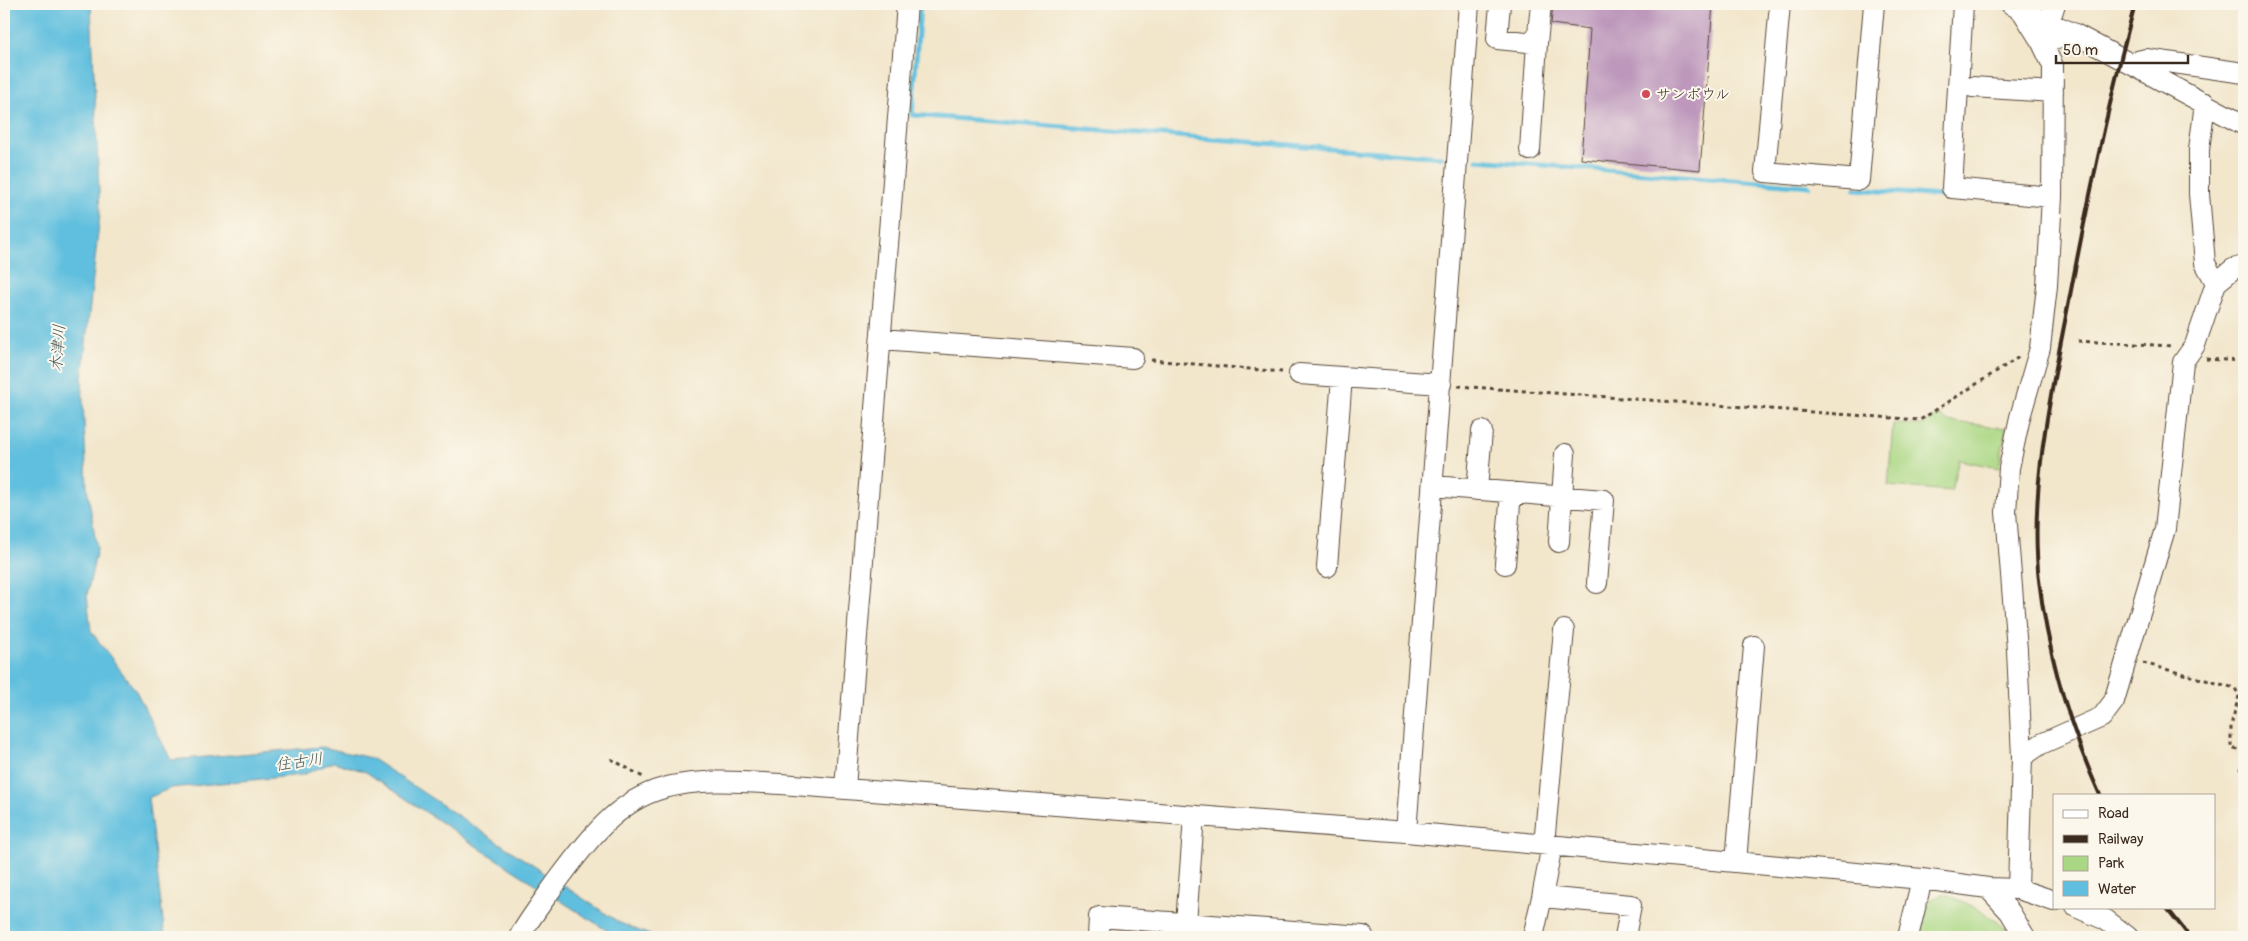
<svg xmlns="http://www.w3.org/2000/svg" width="2248" height="941" viewBox="0 0 2248 941" font-family="Pangolin,'Klee One',sans-serif">
	<style>
		.green { fill: #aad783; stroke: #728050 }
		.water { fill: #60bfde; stroke: #4e747e }
		.lines { fill: none; stroke-linecap: round; stroke-linejoin: round }
		.stream { stroke: #60bfde; stroke-width: 5 }
		.building { fill: #bd98bc }
		.minor-casing { stroke: #564638; stroke-width: 22 }
		.path { stroke: #564638; stroke-width: 3; stroke-dasharray: 4 4; stroke-linecap: butt }
		.minor { stroke: #fff; stroke-width: 20 }
		.rail { stroke: #3b2a1e; stroke-width: 4 }
		.poi-dot { fill: #d1495b; stroke: #fbf7ec; stroke-width: 2 }
		.labels { text-anchor: middle; stroke-width: 4; stroke-linejoin: round; paint-order: stroke }
		.poi-label { font-size: 15px; fill: #3b2a1e; stroke: #fbf7ec; text-anchor: start }
		.water-label { font-size: 16px; font-style: italic; fill: #465758; stroke: #fbf7ec }
	</style>
	<rect width="100%" height="100%" fill="#fbf7ec"/>
	<filter id="ink" filterUnits="userSpaceOnUse"><feTurbulence type="fractalNoise" baseFrequency=".02" numOctaves="2"/><feDisplacementMap in="SourceGraphic" scale="10" xChannelSelector="R" yChannelSelector="G"/><feConvolveMatrix kernelMatrix="1 2 1 2 8 2 1 2 1" color-interpolation-filters="sRGB"/></filter>
	<filter id="wash" filterUnits="userSpaceOnUse"><feTurbulence type="fractalNoise" baseFrequency=".0096" numOctaves="4" result="noise"/><feDisplacementMap in="SourceGraphic" scale="20" xChannelSelector="R" yChannelSelector="G"/><feGaussianBlur stdDeviation="1.12" result="paint"/><feColorMatrix in="noise" values="0 0 0 0 0 0 0 0 0 0 0 0 0 0 0 0 0 1.4 0 .05"/><feComposite in="paint" operator="in"/></filter>
	<g filter="url(#wash)">
		<rect width="100%" height="100%" fill="#f2e6cb"/>
		<path class="green" d="M1939 414 1946 421 2006 428 1999 468 1959 460 1951 491 1888 486 1893 424 1921 425Z
			M1943 894C1972 904 1992 915 2015 937H1920L1928 901Z"/>
		<path class="water" d="M4 4H91L100 214 82 378 87 487 97 549 87 595 91 631 136 691 171 760 322 747 371 758 620 923 655 937H617L485 852 366 772 334 762 302 775 171 788 148 798 165 937H4Z"/>
		<g class="lines">
			<path class="stream" d="M920 4 912 115 1442 157
				M1477 160 1809 186
				M1855 189 1953 197"/>
		</g>
		<g id="blocks">
			<path class="building" d="M1553 4H1713L1700 170 1581 159 1590 29 1551 24Z"/>
		</g>
	</g>
	<g filter="url(#ink)">
		<use href="#blocks" fill-opacity="0" stroke="#564638" stroke-width="1"/>
		<g class="lines">
			<defs>
				<path id="minor" d="M1500 4 1497 39 1537 43 1530 150
					M1780 4 1765 172 1859 180 1874 4
					M1963 4 1952 188 2052 197
					M2011 4 2022 11 2042 43 2053 66 2052 197 2047 286 2040 348 2020 417 2009 468 2006 512 2017 650 2022 757 2018 889
					M2022 11 2075 34
					M2049 23 2055 4
					M1537 43 1541 4
					M2042 43 2075 34 2244 125
					M2130 63 2146 59 2244 73
					M1972 87 2053 92
					M2205 103 2199 150V194L2205 263 2216 283
					M881 339 1133 358
					M1299 374 1441 384
					M1433 486 1604 500 1597 583
					M1477 490 1482 431
					M1559 542 1565 454
					M1505 564 1511 492
					M1327 567 1342 377
					M2022 757 2041 744 2102 717 2114 701 2165 529 2183 362 2195 345 2216 283 2233 269 2244 266
					M845 788 907 4
					M1406 832 1469 4
					M1544 844 1564 630
					M1736 862 1754 646
					M1988 888 2010 912 2025 937
					M1542 897 1552 845
					M2076 907 2106 920 2128 937
					M1186 923 1194 817
					M519 937C529 920 541 904 553 887 582 848 614 801 664 788 702 778 743 782 781 784L1406 832 1922 879 1988 888 2018 889 2054 901
					M1098 937 1099 917 1363 936
					M1533 937 1542 897 1631 905 1625 937
					M1908 937 1922 879"/>
			</defs>
			<use href="#minor" class="minor-casing"/>
			<path class="path" d="M2078 341 2173 346
				M2206 359 2244 361
				M1151 360 1282 372
				M1458 386 1920 420 2019 357
				M2143 663 2235 688 2239 696 2231 725V748L2242 751 2241 774
				M611 759 643 777"/>
			<use href="#minor" class="minor"/>
			<path class="rail" d="M2100 795C2069 726 2048 655 2039 580 2029 491 2051 393 2068 306 2087 205 2108 103 2135 4
				M2166 907 2190 937"/>
		</g>
	</g>
	<circle class="poi-dot" cx="1646" cy="94" r="5"/>
	<g class="labels">
		<g class="poi-label">
			<text x="1656" y="99">サンボウル</text>
		</g>
		<g class="water-label">
			<text transform="translate(57 348) rotate(-86)" y="6">木津川</text>
			<text transform="translate(299 761) rotate(-8)" y="6">住古川</text>
		</g>
	</g>
	<rect width="2248" height="941" fill="none" stroke="#fbf7ec" stroke-width="20"/>
	<rect x="2053" y="794" width="162" height="115" fill="#fbf7ec" stroke="#aea59a"/>
	<rect x="2063" y="810" width="25" height="8" fill="#ffffff" stroke="#aea59a"/>
	<text x="2098" y="818" font-size="15" fill="#3b2a1e">Road</text>
	<rect x="2063" y="835" width="25" height="8" fill="#3b2a1e" stroke="#aea59a"/>
	<text x="2098" y="844" font-size="15" fill="#3b2a1e">Railway</text>
	<rect x="2063" y="856" width="25" height="15" fill="#aad783" stroke="#aea59a"/>
	<text x="2098" y="868" font-size="15" fill="#3b2a1e">Park</text>
	<rect x="2063" y="881" width="25" height="15" fill="#60bfde" stroke="#aea59a"/>
	<text x="2098" y="894" font-size="15" fill="#3b2a1e">Water</text>
	<path d="M2056 55v8h132v-8" fill="none" stroke="#3b2a1e" stroke-width="2.5"/>
	<text x="2063" y="55" font-size="15" fill="#3b2a1e" stroke="#fbf7ec" stroke-width="4" paint-order="stroke">50 m</text>
</svg>
